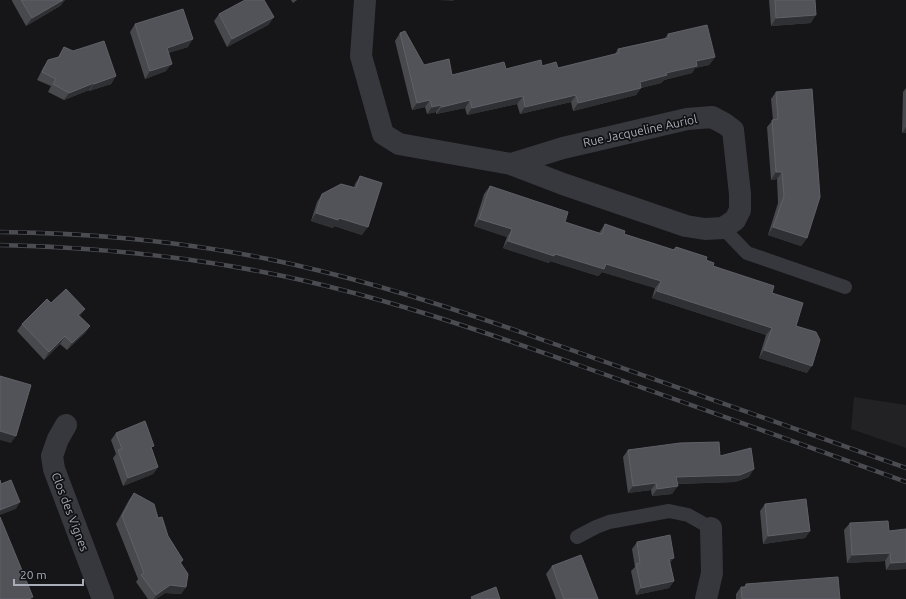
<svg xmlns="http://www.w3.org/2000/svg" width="906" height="599" viewBox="0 0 906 599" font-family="Ubuntu,sans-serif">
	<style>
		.built { fill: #222225 }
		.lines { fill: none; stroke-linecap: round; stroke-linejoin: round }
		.service { stroke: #37383d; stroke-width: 14 }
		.minor { stroke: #37383d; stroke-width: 22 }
		.rail-casing { stroke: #4a4c52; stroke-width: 4.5 }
		.rail { stroke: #111113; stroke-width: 3; stroke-dasharray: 9; stroke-linecap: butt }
		.wall { fill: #47494d }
		.shaded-wall { fill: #2f3033 }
		.building { fill: #525359; stroke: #5f6168 }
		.labels { text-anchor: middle; stroke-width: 3.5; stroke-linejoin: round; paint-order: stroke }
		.street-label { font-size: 12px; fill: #a8adb8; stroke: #111113 }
	</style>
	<rect width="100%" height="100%" fill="#161618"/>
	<path class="built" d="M854 397 906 405V448L851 429Z"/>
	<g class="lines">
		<path class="service" d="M723 228 747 253 845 287
			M577 537 596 527 609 522 669 511 688 515 711 528"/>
		<path class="minor" d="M365 0 361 56 383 134 399 144 511 164 563 184 686 226 705 229 723 228 735 220 740 210V194L733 130 725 124 712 117 687 119 563 148 511 164
			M66 425 58 439 52 456 54 469 103 599
			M706 599 712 573 711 528"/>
		<defs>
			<path id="rail" d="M0 232C90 233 180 241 268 259 356 277 441 304 526 334L906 468
				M0 245C89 247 176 255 263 272 372 293 476 329 581 366 689 404 798 443 906 482"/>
		</defs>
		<use href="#rail" class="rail-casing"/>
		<use href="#rail" class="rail"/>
	</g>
	<path class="wall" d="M12 0H65L60 6 26 26 12 1Z
		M291 0H297L293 3Z
		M769 0H815L811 23 771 26Z
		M219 14 274 17 268 25 227 47 214 21Z
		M135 24 188 47 168 53 166 71 145 79 130 32Z
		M400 33 424 65 452 75 542 66 558 68 615 54 618 49 665 38 668 34 715 57 709 65 695 68 692 73 664 80 661 83 641 88 636 95 573 111 571 102 520 114 517 104 467 115 465 108 436 114V112L427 114 425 107 412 110 395 41Z
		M64 47 116 76 111 84 89 91V90L64 100 48 92 51 86 37 80 43 68 48 60 58 57Z
		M906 88V133H902L903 92Z
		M776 92 807 238 801 246 768 235 778 203 777 179 771 180 767 127 773 120 771 99Z
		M360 176 362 235 334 226 333 228 311 221 317 202 322 194 354 188 355 184Z
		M490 186 565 222 599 233 605 224 624 234 673 250 676 247 706 260 713 266 772 293 796 326 807 373 759 358 766 335 652 298 655 288 602 272 598 276 550 261 549 263 503 248 507 237 474 226 484 194Z
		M51 303 80 316 90 326 85 333 67 350 60 344 44 360 17 331 22 324Z
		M116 433 152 449 158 467 153 474 123 486 113 458 116 454 111 440Z
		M628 450 720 456 749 477 735 482 677 484 672 494 652 496 651 490 628 493 623 457Z
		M134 493 158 518 168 536 183 560 181 563 186 587 181 594 165 593 156 599H148L136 582 138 579 116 524 129 500Z
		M765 504 810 531 805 538 763 544 760 511Z
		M850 523 889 531 906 569 886 570 885 561 847 563 844 530Z
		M637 542 670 563 674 581 669 588 636 595 631 571 635 567 632 549Z
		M552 566 598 599H556L546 574Z
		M746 584 840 599H736V594L741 587H744Z"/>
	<path class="shaded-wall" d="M63 0H65L60 6 26 26 32 18Z
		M438 0H454L453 1Z
		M816 15 811 23 771 26 776 18Z
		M274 17 268 25 227 47 232 39Z
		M193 39 188 47 162 55 167 48Z
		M715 57 709 65 695 68 692 73 664 80 661 83 641 88 636 95 573 111 578 103 666 73 696 61Z
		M172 64 166 71 145 79 150 71Z
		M116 76 111 84 89 91 94 84Z
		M94 83 89 90 64 100 69 93Z
		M576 95 571 102 520 114 525 107Z
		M523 96 517 104 467 115 472 108Z
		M430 100 425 107 412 110 417 103Z
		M470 100 465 108 436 114 442 107Z
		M441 105 436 112 427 114 432 107Z
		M906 127V133H902Z
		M776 172H782L777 179 771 180Z
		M316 213 339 218 368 227 362 235 334 226 333 228 311 221Z
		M479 219 512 229 507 237 474 226Z
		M773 227 807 238 801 246 768 235Z
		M508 241 555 254 606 264 661 281 655 288 602 272 598 276 550 261 549 263 503 248Z
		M657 291 772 328 766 335 652 298Z
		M85 309 80 316 73 322 78 315Z
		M90 326 85 333 67 350 72 343Z
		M65 336 60 344 44 360 49 352Z
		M764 350 812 366 807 373 759 358Z
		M0 431 16 436 11 443 0 440Z
		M158 467 153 474 123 486 128 478Z
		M754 469 749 477 735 482 671 484 676 477Z
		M656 483 651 490 628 493 633 486Z
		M678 486 672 494 652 496 657 489Z
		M20 502 16 509 0 515V510Z
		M810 531 805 538 763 544 768 536Z
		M890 553 885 561 847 563 852 555Z
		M674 558 669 565V559Z
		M906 562V569L886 570 891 563Z
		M674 581 669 588 636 595 641 588Z
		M170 585 186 587 181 594 165 593 156 599H154L156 595Z"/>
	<path class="building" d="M21 0H63L32 18Z
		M245 0H264L274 17 232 39 219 14Z
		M775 0H815L816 15 776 18Z
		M183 9 193 39 167 48 172 64 150 71 135 24Z
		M707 25 715 57 696 61 697 66 666 73 667 75 640 82 641 88 578 103 576 95 525 107 523 96 472 108 470 100 442 107 441 105 432 107 430 100 417 103 400 33 405 31 424 65 449 59 452 75 504 62 506 69 541 60 542 66 556 62 558 68 619 53 618 49 669 38 668 34Z
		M104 41 116 76 94 84V83L69 93 53 84 56 79 42 72 48 60 59 57 64 47 73 51Z
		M812 89 820 197 807 238 773 227 784 196 782 172H776L772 120 778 119 776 92Z
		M360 176 382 183 368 227 339 218 338 220 316 213 322 194 341 184 356 188Z
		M490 186 568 212 565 222 602 234 605 224 625 231 624 234 674 250 676 247 707 257 706 260 714 263 713 266 774 286 772 293 803 303 796 326 816 332 820 340 812 366 764 350 772 328 657 291 661 281 606 264 604 269 555 254 554 256 508 241 512 229 479 219Z
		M66 289 85 309 78 315 90 326 72 343 65 336 49 352 22 324 47 299 51 303Z
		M0 376 31 385 16 436 0 431Z
		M145 421 154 446 151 447 158 467 128 478 118 450 122 449 116 433Z
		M719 442 720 456 751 448 754 469 740 475 676 477 678 486 657 489 656 483 633 486 628 450 680 443Z
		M0 480 1 484 11 480 20 502 0 510Z
		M134 493 154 504 158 518 162 517 168 536 183 560 180 562 188 574 186 587 170 585 156 595 141 575 144 573 122 516Z
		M806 499 810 531 768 536 765 504Z
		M0 517 33 597 29 599H0Z
		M888 521 889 531 906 529V562L891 563 890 553 852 555 850 523Z
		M670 535 674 558 669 559 674 581 641 588 636 564 640 563 637 542Z
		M581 555 598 599H564L552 566Z
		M838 577 840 599H742L741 587H746V584Z
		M496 587 500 599H472L471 597Z"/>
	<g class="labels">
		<g class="street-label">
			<text transform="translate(640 131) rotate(-12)" y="4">Rue Jacqueline Auriol</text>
			<text transform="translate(70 512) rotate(69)" y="4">Clos des Vignes</text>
		</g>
	</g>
	<path d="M14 579v6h69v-6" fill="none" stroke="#a8adb8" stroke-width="2"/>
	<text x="20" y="579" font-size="12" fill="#a8adb8" stroke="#111113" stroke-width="3" paint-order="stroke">20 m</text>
</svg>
